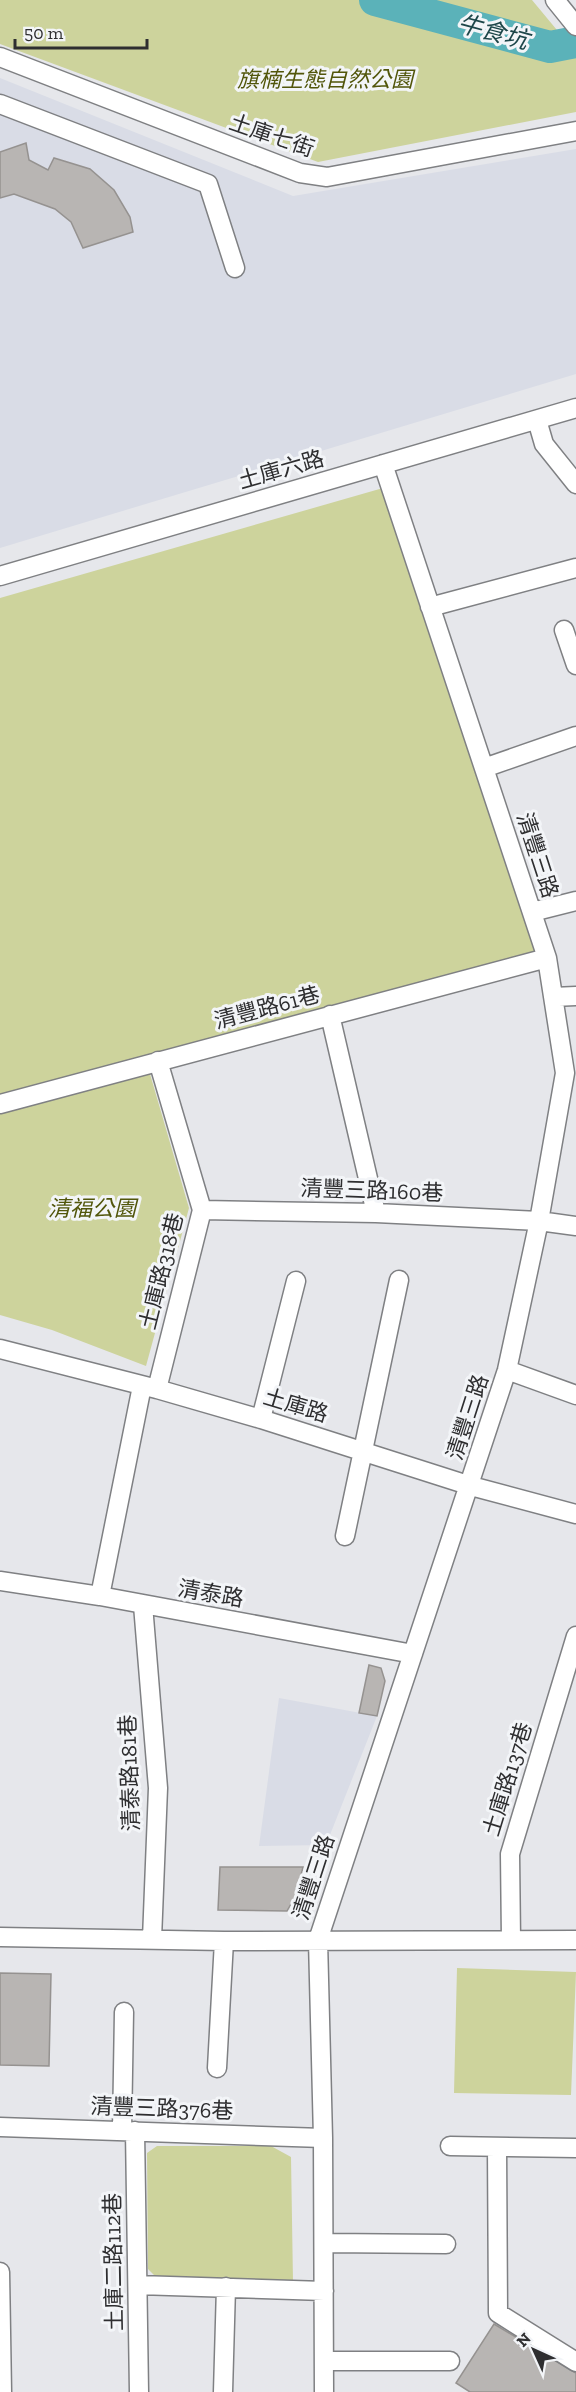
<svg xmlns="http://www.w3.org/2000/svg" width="576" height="2392" viewBox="0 0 576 2392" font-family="'Zilla Slab','Noto Sans TC',serif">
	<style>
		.built { fill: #d9dce6 }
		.green { fill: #cdd39c }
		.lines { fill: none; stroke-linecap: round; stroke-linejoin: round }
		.river { stroke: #5bb2b9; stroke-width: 32 }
		.building { fill: #b8b5b3; stroke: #959290; stroke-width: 1.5 }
		.minor-casing { stroke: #7f8083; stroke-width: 21 }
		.minor { stroke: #fff; stroke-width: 18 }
		.labels { text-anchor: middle; stroke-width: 6; stroke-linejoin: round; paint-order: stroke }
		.park-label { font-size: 22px; font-style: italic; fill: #52560b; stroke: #f3f5f8 }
		.street-label { font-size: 22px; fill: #2e2e30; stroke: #f3f5f8 }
		.water-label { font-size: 24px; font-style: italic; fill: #1d4649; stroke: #f3f5f8 }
	</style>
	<rect width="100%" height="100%" fill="#e6e7eb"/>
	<path class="built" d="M0 78 293 196 576 149V374L0 548Z
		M279 1698 377 1716 326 1845 259 1846Z"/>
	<path class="green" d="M0 0H532L576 53V112L318 162 0 44Z
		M383 488 547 958 0 1105V598Z
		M150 1074 189 1208 146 1366 52 1330 0 1315V1108Z
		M457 1968 576 1972 571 2095 454 2093Z
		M157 2146H271L291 2157 293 2282 158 2279 148 2269 147 2153Z"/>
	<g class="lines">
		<path class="river" d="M375 0 550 47 576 42"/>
	</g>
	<path class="building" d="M26 143 29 160 48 170 54 158 90 169 114 190 130 217 133 232 83 248 71 222 55 209 14 194 0 198V152Z
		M369 1665 381 1668 385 1681 377 1716 359 1713Z
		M220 1867H303L296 1895 287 1911 218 1910Z
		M0 1973 51 1974 49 2066 0 2065Z
		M494 2324 576 2373V2392H470L456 2383Z"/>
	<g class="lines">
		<defs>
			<path id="minor" d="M555 0 576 26
				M0 57 300 173 327 177 576 131
				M0 104 208 184 235 268
				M537 420 544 444 576 484
				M0 576 576 408
				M430 607 576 568
				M564 630 576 665
				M484 768 576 736
				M532 912 576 901
				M553 997 576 996
				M330 1015 376 1213
				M0 1104 547 958
				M202 1210 376 1213 539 1221 576 1226
				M0 1349 157 1389 261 1419 471 1486 576 1514
				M507 1370 576 1395
				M157 1389 202 1210 158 1061
				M261 1419 296 1281
				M345 1536 399 1280
				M0 1581 100 1596 413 1654
				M100 1596 142 1386
				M143 1605 158 1788 152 1939
				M0 1937 224 1941 576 1940
				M511 1940 510 1854 576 1636
				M217 2068 224 1941
				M0 2127 323 2138
				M122 2131 124 2012
				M135 2131 139 2392
				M450 2146 576 2148
				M497 2147 498 2313 576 2362
				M324 2243 446 2244
				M0 2272 2 2392
				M138 2285 324 2291
				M324 2361H450
				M223 2392 226 2287
				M324 2392 323 2138 318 1940 507 1370 539 1221 565 1073 547 958 383 464"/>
		</defs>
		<use href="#minor" class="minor-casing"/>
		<use href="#minor" class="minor"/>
	</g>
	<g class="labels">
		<g class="park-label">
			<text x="325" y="87">旗楠生態自然公園</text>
			<text x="92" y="1216">清福公園</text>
		</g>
		<g class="street-label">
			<text transform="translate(272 135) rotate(19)" y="8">土庫七街</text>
			<text transform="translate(281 469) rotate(-16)" y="8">土庫六路</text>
			<text transform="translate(538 855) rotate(72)" y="8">清豐三路</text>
			<text transform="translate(267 1007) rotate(-15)" y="8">清豐路61巷</text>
			<text transform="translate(372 1190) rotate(2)" y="8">清豐三路160巷</text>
			<text transform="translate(161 1271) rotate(-76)" y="8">土庫路318巷</text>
			<text transform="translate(296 1405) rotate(17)" y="8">土庫路</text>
			<text transform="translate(467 1417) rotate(-72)" y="8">清豐三路</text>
			<text transform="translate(211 1593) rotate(10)" y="8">清泰路</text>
			<text transform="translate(129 1773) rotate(-92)" y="8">清泰路181巷</text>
			<text transform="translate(507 1779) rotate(-73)" y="8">土庫路137巷</text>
			<text transform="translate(313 1877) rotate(-72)" y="8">清豐三路</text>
			<text transform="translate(162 2108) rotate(2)" y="8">清豐三路376巷</text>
			<text transform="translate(113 2262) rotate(-91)" y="8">土庫二路112巷</text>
		</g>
		<g class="water-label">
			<text transform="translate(493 32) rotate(15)" y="8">牛食坑</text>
		</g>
	</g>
	<g transform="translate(534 2350) rotate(315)" stroke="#f3f5f8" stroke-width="4.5" paint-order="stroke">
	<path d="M0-4.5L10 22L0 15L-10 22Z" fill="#2e2e30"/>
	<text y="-9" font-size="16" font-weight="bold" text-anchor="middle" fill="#2e2e30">N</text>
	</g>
	<path d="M15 39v9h132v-9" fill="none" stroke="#2e2e30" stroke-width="3"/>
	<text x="24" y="39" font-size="18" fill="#2e2e30" stroke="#f3f5f8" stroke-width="4.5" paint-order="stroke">50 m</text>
</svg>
